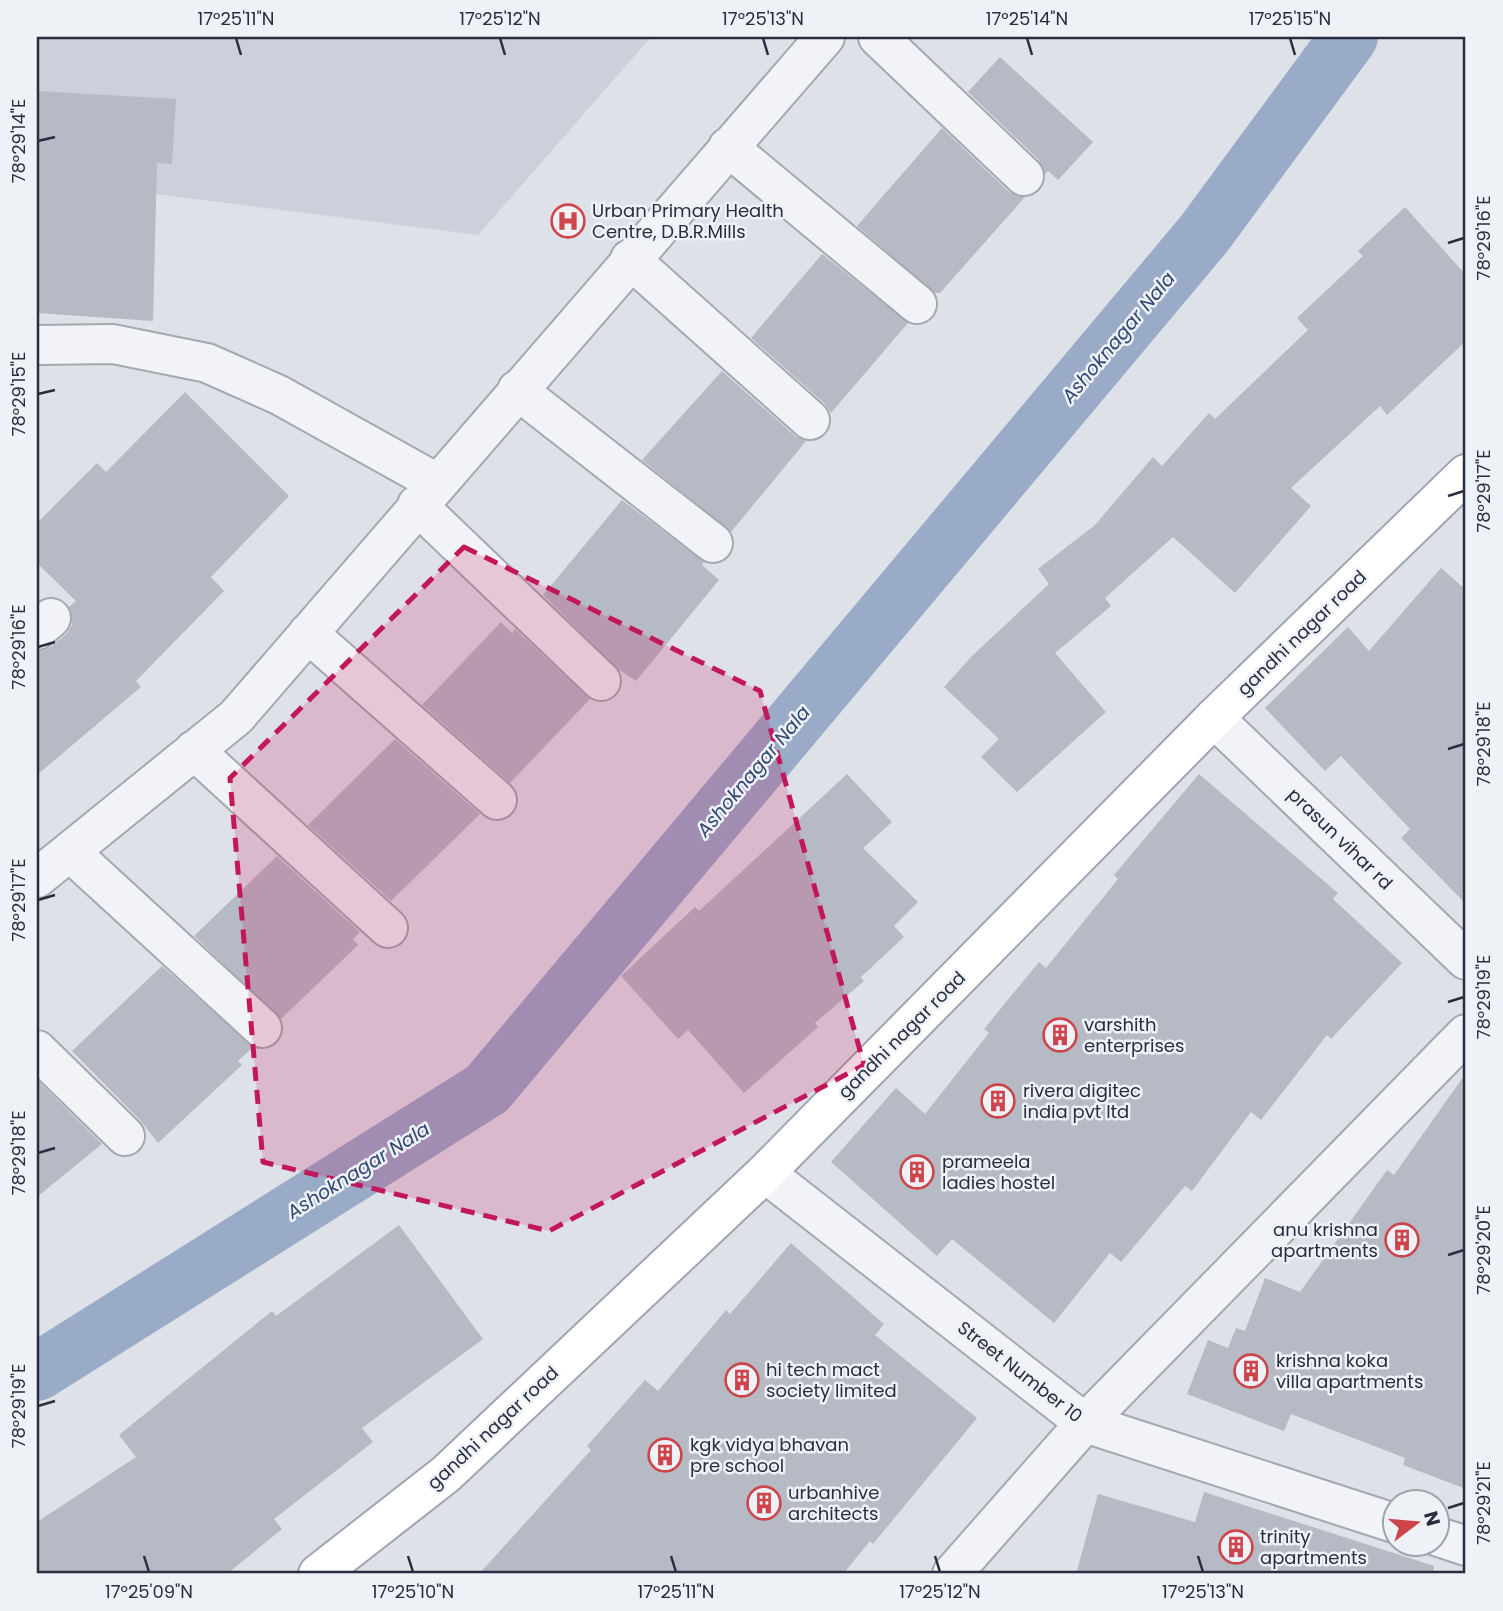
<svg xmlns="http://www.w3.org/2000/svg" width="1503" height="1611" viewBox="0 0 1503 1611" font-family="Poppins,sans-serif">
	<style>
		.built { fill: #cdd0da }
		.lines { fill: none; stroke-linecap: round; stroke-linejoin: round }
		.canal { stroke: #9aabc8; stroke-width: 58 }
		.building { fill: #b6bac5 }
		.minor-casing { stroke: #a4a8b2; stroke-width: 42 }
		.major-casing { stroke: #9ea4b4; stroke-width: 42 }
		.minor { stroke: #f1f3f6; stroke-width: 38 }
		.major { stroke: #fff; stroke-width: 38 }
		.marked { fill: #c2185b; fill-opacity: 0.2; stroke: #c2185b; stroke-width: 5; stroke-dasharray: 14 9; stroke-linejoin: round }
		.ticks { fill: none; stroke: #282e3f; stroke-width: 2.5 }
		.labels { text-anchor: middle; stroke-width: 5; stroke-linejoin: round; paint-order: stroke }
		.poi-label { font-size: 18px; fill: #282e3f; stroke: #eef1f6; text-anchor: start }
		.street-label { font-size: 18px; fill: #282e3f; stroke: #eef1f6 }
		.water-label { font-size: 19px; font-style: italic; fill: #324873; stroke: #eef1f6 }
		.neatline { fill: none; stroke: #282e3f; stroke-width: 2.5 }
		.ticks-label { font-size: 18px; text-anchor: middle; fill: #282e3f }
	</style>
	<rect width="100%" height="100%" fill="#dfe1e8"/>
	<path class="built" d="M37 37H651L478 235 37 179Z"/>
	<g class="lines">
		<path class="canal" d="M37 1372 487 1089 1204 234 1349 37"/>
	</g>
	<path class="building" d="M1000 57 1093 142 1058 180 1048 171 1045 174 1039 160 968 92Z
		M37 91 176 99 172 164 157 163 153 321 37 313Z
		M942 128 1009 192 1025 197 940 293H935L857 226Z
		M1405 207 1466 275V341L1387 415 1380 406 1291 488 1311 506 1235 593 1173 537 1105 598 1111 606 1055 653 1106 712 1017 792 981 757 999 739 944 687 972 656 1049 584 1038 569 1095 525 1153 457 1162 466 1209 413 1215 419 1308 330 1297 318 1363 256 1358 251Z
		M822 254 908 323 831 413 825 404 751 338Z
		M722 371 795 436 806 441 731 532 642 460Z
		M185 392 289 496 211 577 224 591 136 681 141 687 37 775V651L51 647 66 634 72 625 69 607 76 601 37 563V523L97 463 106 472Z
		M622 500 704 562 702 565 719 580 636 681 618 669 543 595Z
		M1441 568 1466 590V904L1401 838 1410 829 1341 756 1325 771 1265 708 1348 627 1369 651Z
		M501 622 512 633 515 629 590 699 510 783 422 705Z
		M395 739 480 814 391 901 308 825Z
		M847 774 892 822 863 848 918 902 894 926 904 937 861 977 864 981 815 1023 818 1027 744 1093 688 1030 678 1039 621 976 695 907 699 911Z
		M1199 774 1338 893 1333 899 1402 963 1331 1039 1327 1035 1261 1120 1251 1112 1192 1191 1185 1186 1121 1262 1110 1253 1054 1323 952 1239 937 1256 831 1162 896 1088 925 1114 989 1033 984 1029 1039 962 1046 968 1118 879 1114 875Z
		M277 856 360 932 353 939 358 945 281 1019 194 936Z
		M162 966 253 1047 238 1061 242 1065 158 1143 140 1120 72 1051Z
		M1466 1073V1489L1403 1465 1405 1458 1291 1414 1284 1431 1187 1394 1208 1340 1228 1348 1236 1328 1245 1331 1265 1278 1300 1292 1387 1170 1394 1175Z
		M39 1082 102 1144 37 1197V1084Z
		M399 1225 483 1339 362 1428 373 1442 274 1519 282 1529 227 1574H37V1522L136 1457 119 1435 272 1311 276 1316Z
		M791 1243 884 1324 875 1335 977 1418 873 1544 870 1541 843 1574H479L591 1450 587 1446 645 1380 658 1391 726 1310 730 1314Z
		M1204 1492 1434 1566 1433 1574H1076L1098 1494 1195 1522Z"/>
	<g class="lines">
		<defs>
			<path id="minor" d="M878 37 1024 176
				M728 147 917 304
				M630 259 810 420
				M37 345 113 344 207 363 279 395 437 483
				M517 390 713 543
				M417 505 601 681
				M37 630 51 618
				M308 633 497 800
				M1214 718 1466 960
				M194 750 388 928
				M70 852 262 1028
				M37 878 236 717 825 37
				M37 1050 125 1136
				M765 1173 1085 1423 1394 1523
				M1436 1536 1466 1546
				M952 1574 1085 1423 1466 1034"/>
			<path id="major" d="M318 1574 446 1474 765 1173 1214 718 1466 474"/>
		</defs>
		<use href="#minor" class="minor-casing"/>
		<use href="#major" class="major-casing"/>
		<use href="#minor" class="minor"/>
		<use href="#major" class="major"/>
	</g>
	<path class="marked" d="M464 547 760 691 864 1065 549 1231 263 1162 230 778Z"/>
	<path class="ticks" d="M236 38 241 55M500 38 505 55M763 38 768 55M1027 38 1032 55M1290 38 1295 55M38 141 55 137M1448 243 1464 238M38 394 55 390M1448 496 1464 491M38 647 55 642M1448 749 1464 744M38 900 55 895M1448 1002 1464 997M38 1153 55 1148M1448 1255 1464 1250M38 1406 55 1401M1448 1508 1464 1503M144 1556 149 1572M408 1556 413 1572M671 1556 676 1572M935 1556 940 1572M1198 1556 1203 1572"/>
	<defs>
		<symbol id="hospital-ring" viewBox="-11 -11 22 22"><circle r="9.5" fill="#eef1f6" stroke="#cd444a" stroke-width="1.5"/><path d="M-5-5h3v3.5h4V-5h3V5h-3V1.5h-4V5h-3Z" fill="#cd444a"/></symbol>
		<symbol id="building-ring" viewBox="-11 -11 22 22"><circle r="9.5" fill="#eef1f6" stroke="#cd444a" stroke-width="1.5"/><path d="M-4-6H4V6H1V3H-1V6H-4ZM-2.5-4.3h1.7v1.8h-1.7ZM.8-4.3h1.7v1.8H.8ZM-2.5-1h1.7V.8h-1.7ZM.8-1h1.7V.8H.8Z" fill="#cd444a"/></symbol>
	</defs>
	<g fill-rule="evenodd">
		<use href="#hospital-ring" x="549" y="202" width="38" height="38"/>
		<use href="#building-ring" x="1041" y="1016" width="38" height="38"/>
		<use href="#building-ring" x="979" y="1082" width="38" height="38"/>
		<use href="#building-ring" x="898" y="1153" width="38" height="38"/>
		<use href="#building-ring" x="1383" y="1221" width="38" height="38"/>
		<use href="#building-ring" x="1232" y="1352" width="38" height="38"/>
		<use href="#building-ring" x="723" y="1361" width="38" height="38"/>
		<use href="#building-ring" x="646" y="1436" width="38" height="38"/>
		<use href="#building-ring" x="745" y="1484" width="38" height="38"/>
		<use href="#building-ring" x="1217" y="1528" width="38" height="38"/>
	</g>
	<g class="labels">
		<g class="poi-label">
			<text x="592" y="217">Urban Primary Health<tspan x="592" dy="21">Centre, D.B.R.Mills</tspan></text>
			<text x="1084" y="1031">varshith<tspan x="1084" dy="21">enterprises</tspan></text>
			<text x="1023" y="1097">rivera digitec<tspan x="1023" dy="21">india pvt ltd</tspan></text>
			<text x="942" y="1168">prameela<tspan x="942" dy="21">ladies hostel</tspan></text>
			<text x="1378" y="1236" text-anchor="end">anu krishna<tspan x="1378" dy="21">apartments</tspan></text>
			<text x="1276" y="1367">krishna koka<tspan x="1276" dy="21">villa apartments</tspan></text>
			<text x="766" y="1376">hi tech mact<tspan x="766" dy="21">society limited</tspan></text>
			<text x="690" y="1451">kgk vidya bhavan<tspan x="690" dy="21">pre school</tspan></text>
			<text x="788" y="1499">urbanhive<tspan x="788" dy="21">architects</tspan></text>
			<text x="1260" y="1543">trinity<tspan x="1260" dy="21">apartments</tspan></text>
		</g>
		<g class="street-label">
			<text transform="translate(1302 633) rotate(-44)" y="6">gandhi nagar road</text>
			<text transform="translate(1340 839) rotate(44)" y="6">prasun vihar rd</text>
			<text transform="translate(902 1035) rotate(-45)" y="6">gandhi nagar road</text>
			<text transform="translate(1020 1372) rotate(38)" y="6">Street Number 10</text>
			<text transform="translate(493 1428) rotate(-43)" y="6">gandhi nagar road</text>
		</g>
		<g class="water-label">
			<text transform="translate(1118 337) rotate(-50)" y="7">Ashoknagar Nala</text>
			<text transform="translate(753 771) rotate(-50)" y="7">Ashoknagar Nala</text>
			<text transform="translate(358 1170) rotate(-32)" y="7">Ashoknagar Nala</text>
		</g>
	</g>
	<rect width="1503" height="1611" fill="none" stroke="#eef1f6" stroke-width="77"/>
	<g transform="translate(1416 1523) rotate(74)"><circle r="33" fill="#eef1f6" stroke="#9fa3ad" stroke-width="2"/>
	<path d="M0-5L12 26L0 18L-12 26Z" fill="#cd444a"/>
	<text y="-10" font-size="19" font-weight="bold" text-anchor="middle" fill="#282e3f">N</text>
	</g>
	<rect x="38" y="38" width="1426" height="1534" class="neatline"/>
	<g class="ticks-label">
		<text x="236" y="25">17°25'11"N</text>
		<text x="500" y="25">17°25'12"N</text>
		<text x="763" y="25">17°25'13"N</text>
		<text x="1027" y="25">17°25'14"N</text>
		<text x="1290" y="25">17°25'15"N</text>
		<text transform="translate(19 141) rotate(-90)" y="6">78°29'14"E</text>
		<text transform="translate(1484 238) rotate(-90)" y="6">78°29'16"E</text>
		<text transform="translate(19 394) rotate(-90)" y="6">78°29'15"E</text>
		<text transform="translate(1484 491) rotate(-90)" y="6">78°29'17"E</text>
		<text transform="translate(19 647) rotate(-90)" y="6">78°29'16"E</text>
		<text transform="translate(1484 744) rotate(-90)" y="6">78°29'18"E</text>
		<text transform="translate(19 900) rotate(-90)" y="6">78°29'17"E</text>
		<text transform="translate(1484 997) rotate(-90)" y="6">78°29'19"E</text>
		<text transform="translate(19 1153) rotate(-90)" y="6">78°29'18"E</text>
		<text transform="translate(1484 1250) rotate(-90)" y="6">78°29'20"E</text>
		<text transform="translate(19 1406) rotate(-90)" y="6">78°29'19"E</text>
		<text transform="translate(1484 1503) rotate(-90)" y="6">78°29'21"E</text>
		<text x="149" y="1598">17°25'09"N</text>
		<text x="413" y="1598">17°25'10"N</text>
		<text x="676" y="1598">17°25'11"N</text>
		<text x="940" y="1598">17°25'12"N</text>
		<text x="1203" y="1598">17°25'13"N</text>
	</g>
</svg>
